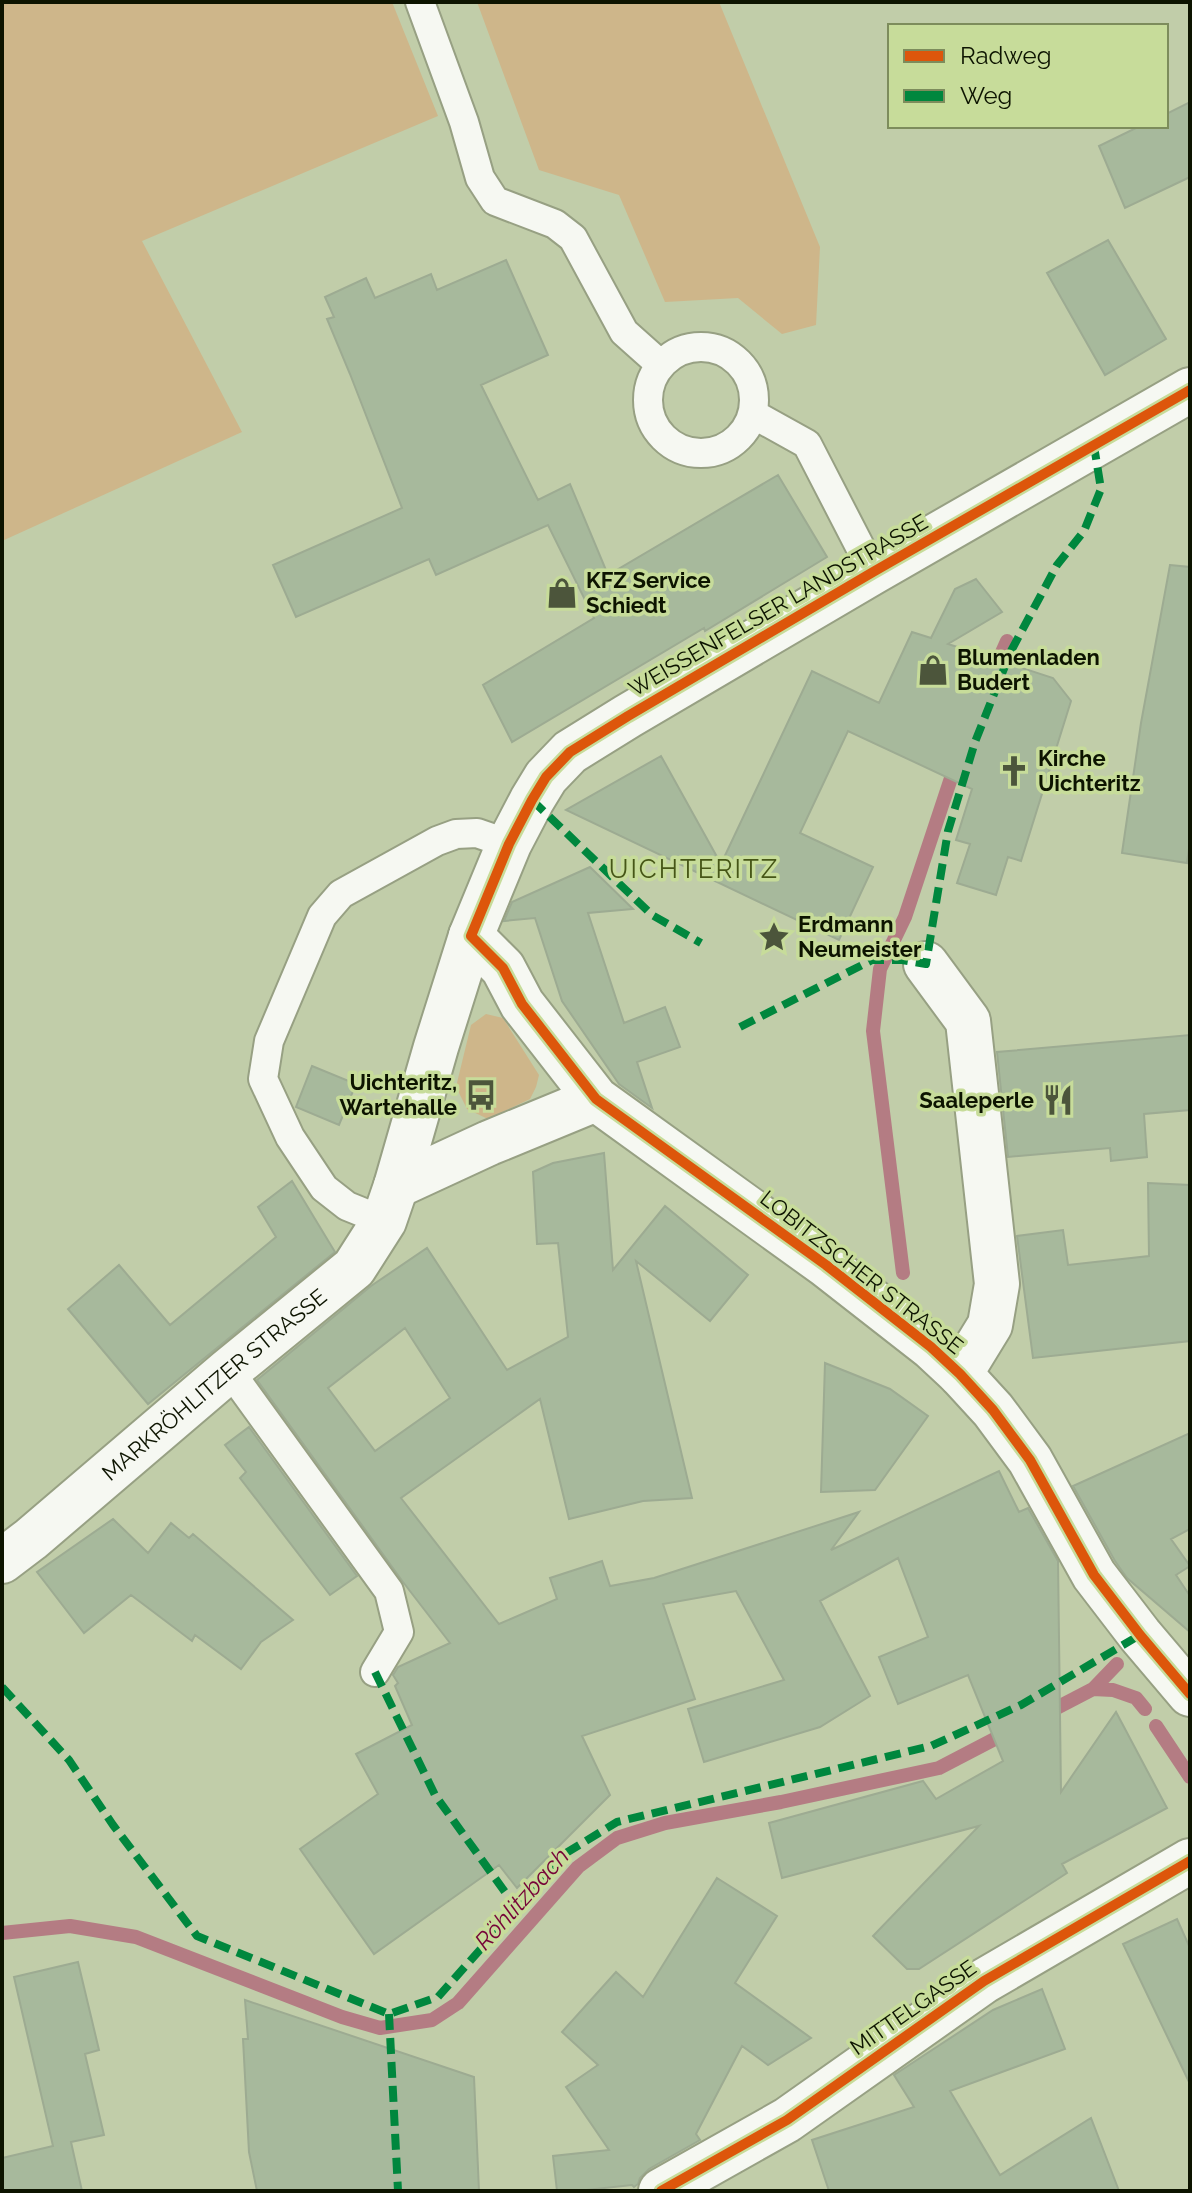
<svg xmlns="http://www.w3.org/2000/svg" width="1192" height="2193" viewBox="0 0 1192 2193" font-family="Raleway,sans-serif">
	<style>
		.green { fill: #ceb68a }
		.lines { fill: none; stroke-linecap: round; stroke-linejoin: round }
		.stream { stroke: #b47c83; stroke-width: 14 }
		.building { fill: #a7b99c; stroke: #9dab92; stroke-width: 2; fill-rule: evenodd }
		.service-casing { stroke: #97a083; stroke-width: 32 }
		.minor-casing { stroke: #97a083; stroke-width: 48 }
		.tertiary-casing { stroke: #97a083; stroke-width: 48 }
		.secondary-casing { stroke: #97a083; stroke-width: 48 }
		.service { stroke: #f6f8f2; stroke-width: 28 }
		.minor { stroke: #f6f8f2; stroke-width: 44 }
		.tertiary { stroke: #f6f8f2; stroke-width: 44 }
		.secondary { stroke: #f6f8f2; stroke-width: 44 }
		.quiet { stroke: #00873e; stroke-width: 8; stroke-dasharray: 16 8; stroke-linecap: butt }
		.cycleway-casing { stroke: #c7dc9a; stroke-width: 15 }
		.cycleway { stroke: #dd560b; stroke-width: 10 }
		.labels { text-anchor: middle; stroke-width: 7; stroke-linejoin: round; paint-order: stroke }
		.poi-label { font-size: 22px; font-weight: bold; fill: #0d1400; stroke: #c7dc9a; text-anchor: start }
		.street-label { font-size: 22px; fill: #0d1400; stroke: #c7dc9a }
		.water-label { font-size: 24px; font-style: italic; fill: #760438; stroke: #c7dc9a }
		.quarter-label { font-size: 26px; letter-spacing: 2px; fill: #465617; stroke: #c7dc9a }
	</style>
	<rect width="100%" height="100%" fill="#c1cda9"/>
	<path class="green" d="M2 2H392L438 116 142 241 242 432 2 541Z
		M477 2H719L820 247 816 325 782 334 738 298 665 302 619 195 539 170Z
		M486 1014 503 1018 539 1075 536 1087 530 1099 488 1119 467 1109 456 1087 471 1025Z"/>
	<g class="lines">
		<path class="stream" d="M991 677 1007 641
			M903 1273 873 1031 880 969 905 917 956 763
			M1093 1689 1113 1690 1136 1698 1145 1709
			M1043 1715 1093 1689 1117 1664
			M1156 1726 1190 1777
			M2 1933 70 1926 136 1937 342 2017 380 2028 432 2020 458 2003 578 1867 617 1838 665 1823 781 1802 939 1768 1010 1731"/>
	</g>
	<path class="building" d="M1190 102V177L1125 208 1099 146 1140 126H1166V114Z
		M1108 240 1166 339 1105 375 1047 273Z
		M506 260 548 355 481 385 538 500 570 484 608 575 778 475 827 557 705 631 704 628 512 742 483 685 594 618 548 525 436 575 429 559 296 617 273 565 402 508 350 374 327 319 334 317 325 297 366 278 375 298 431 274 437 290Z
		M1170 565 1190 567V842L1187 863 1122 853 1141 723Z
		M976 579 1002 612 948 644 1053 678 1071 701 1021 861 1008 857 996 895 957 883 970 844 956 840 972 789 848 731 800 833 873 867 839 940 566 810 661 756 721 864 812 671 879 703 912 632 931 638 955 589Z
		M590 867 633 909 588 913 624 1023 665 1007 680 1047 637 1062 652 1108 619 1084 562 1001 535 918 504 921 512 902Z
		M1190 1035V1110L1144 1114 1147 1157 1111 1161 1110 1148 1008 1157 997 1052Z
		M312 1066 356 1084 339 1125 296 1107Z
		M604 1153 613 1270 665 1206 748 1275 710 1321 636 1261 692 1498 643 1501 569 1519 540 1399 401 1498 499 1624 557 1599 550 1578 602 1561 610 1586 654 1578 859 1512 831 1550 999 1471 1019 1512 1028 1508 1058 1561 1061 1792 1116 1712 1167 1808 1062 1864 1067 1873 919 1969H907L873 1936 979 1826 782 1878 769 1823 923 1781 936 1799 1003 1761 968 1675 898 1704 879 1657 928 1637 898 1558 820 1601 870 1696 820 1727 704 1762 688 1709 784 1680 736 1591 663 1604 695 1699 582 1736 610 1795 517 1888 499 1865 374 1954 300 1849 378 1794 356 1754 412 1725 395 1686 398 1683 393 1675 398 1667 450 1643 403 1582 257 1380 371 1286 427 1248 507 1370 568 1337 558 1243 537 1244 533 1172 553 1163ZM405 1328 450 1398 375 1451 328 1388Z
		M292 1181 335 1252 148 1404 68 1309 119 1265 170 1325 276 1237 258 1207Z
		M1148 1183 1190 1185V1341L1033 1358 1017 1236 1063 1230 1068 1265 1149 1256Z
		M825 1363 890 1389 928 1416 875 1490 821 1492Z
		M249 1427 357 1576 330 1595 240 1478 246 1472 225 1445Z
		M1190 1433V1529L1171 1539 1190 1566 1176 1575 1190 1596V1632L1127 1578 1115 1561 1073 1486Z
		M113 1519 148 1553 171 1523 189 1538 193 1534 293 1620 261 1642 241 1669 195 1635 192 1641 131 1595 84 1633 37 1572Z
		M717 1878 777 1916 735 1983 811 2038 768 2065 742 2046 696 2134 700 2140 649 2169 640 2178 638 2184 634 2187 632 2185 577 2191H557L553 2156 609 2150 566 2087 598 2065 562 2032 616 1972 643 1997Z
		M1177 1919 1190 1948V2084L1123 1944Z
		M78 1962 99 2050 85 2054 104 2135 71 2142 82 2191H2V2158L53 2146 14 1977Z
		M1042 1989 1065 2049 950 2091 1000 2175 1091 2118 1119 2191H829L812 2140 914 2107 894 2075 993 2010Z
		M245 2000 474 2077 479 2191H257L249 2152 243 2039H248Z"/>
	<g class="lines">
		<defs>
			<path id="service" d="M420 2 464 122 480 178 495 201 555 224 573 238 624 332 661 365
				M648 400a53 53 0 1 1 106 0a53 53 0 1 1-106 0Z
				M753 414 807 444 873 572
				M384 1221 347 1206 324 1188 290 1137 263 1079 269 1041 322 916 341 894 437 841 456 834 477 833 509 844
				M229 1370 389 1591 399 1632 375 1672"/>
			<path id="minor" d="M926 964 968 1021 997 1284 990 1325 960 1374
				M661 2191 787 2120 984 1981 1190 1861"/>
			<path id="tertiary" d="M471 936 503 968 522 1004 596 1099 826 1265 931 1347 960 1374 993 1410 1030 1460 1094 1575 1140 1635 1190 1694
				M396 1186 489 1143 596 1099"/>
			<g id="secondary">
				<path id="s1" d="M2 1561 31 1539 229 1370 354 1268 384 1221 396 1186 436 1047 471 936 509 844 532 800 546 777 570 752 628 716 873 572 1190 390"/>
			</g>
		</defs>
		<use href="#service" class="service-casing"/>
		<use href="#minor" class="minor-casing"/>
		<use href="#tertiary" class="tertiary-casing"/>
		<use href="#secondary" class="secondary-casing"/>
		<use href="#service" class="service"/>
		<use href="#minor" class="minor"/>
		<use href="#tertiary" class="tertiary"/>
		<use href="#secondary" class="secondary"/>
		<path class="quiet" d="M532 800 652 915 701 943
			M740 1027 872 960H902L926 964 948 831 975 742 1011 651 1057 565 1084 531 1101 489 1094 446
			M375 1672 435 1795 518 1910
			M2 1687 69 1760 113 1825 197 1936 389 2014 438 1997 566 1853 617 1822 931 1746 1021 1705 1140 1635
			M389 2014 398 2191"/>
		<defs>
			<path id="cycleway" d="M1190 390 873 572 628 716 570 752 546 777 532 800 509 844 471 936 503 968 522 1004 596 1099 826 1265 931 1347 960 1374 993 1410 1030 1460 1094 1575 1140 1635 1190 1694
				M661 2191 787 2120 984 1981 1190 1861"/>
		</defs>
		<use href="#cycleway" class="cycleway-casing"/>
		<use href="#cycleway" class="cycleway"/>
	</g>
	<defs>
		<symbol id="shop-bare" viewBox="-9 -9 18 18"><path d="M-5-2.5h2.3a2.7 3.5 0 0 1 5.4 0H5L5.5 6h-11ZM-1.5-2.5h3a1.5 2.3 0 0 0-3 0Z" fill="#4c553b" stroke="#c7dc9a" stroke-width="2.5" paint-order="stroke"/></symbol>
		<symbol id="church-bare" viewBox="-9 -9 18 18"><path d="M-1.2-6h2.4v3.5h3.3v2.4h-3.3V6h-2.4V-.1h-3.3v-2.4h3.3Z" fill="#4c553b" stroke="#c7dc9a" stroke-width="2.5" paint-order="stroke"/></symbol>
		<symbol id="sight-bare" viewBox="-9 -9 18 18"><path d="M0-6L1.8-2.2L6-1.7L2.9 1.2L3.7 5.4L0 3.3L-3.7 5.4L-2.9 1.2L-6-1.7L-1.8-2.2Z" fill="#4c553b" stroke="#c7dc9a" stroke-width="2.5" paint-order="stroke"/></symbol>
		<symbol id="bus-bare" viewBox="-9 -9 18 18"><path d="M-5-6H5V4H4V6H2V4H-2V6H-4V4H-5ZM-3.5-4V0h7V-4ZM-3.5 1.2v1.5H-2V1.2ZM2 1.2v1.5H3.5V1.2Z" fill="#4c553b" stroke="#c7dc9a" stroke-width="2.5" paint-order="stroke"/></symbol>
		<symbol id="restaurant-bare" viewBox="-9 -9 18 18"><path d="M-5-6h1v4h1v-4h1v4h1v-4h1v5L-1.5 .5V6h-2V.5L-5-1ZM5-6V6H3V1.5H1.5Q1.5-4 5-6Z" fill="#4c553b" stroke="#c7dc9a" stroke-width="2.5" paint-order="stroke"/></symbol>
	</defs>
	<g fill-rule="evenodd">
		<use href="#shop-bare" x="540" y="571" width="44" height="44"/>
		<use href="#shop-bare" x="911" y="648" width="44" height="44"/>
		<use href="#church-bare" x="992" y="749" width="44" height="44"/>
		<use href="#sight-bare" x="752" y="915" width="44" height="44"/>
		<use href="#bus-bare" x="459" y="1073" width="44" height="44"/>
		<use href="#restaurant-bare" x="1036" y="1078" width="44" height="44"/>
	</g>
	<g class="labels">
		<g class="poi-label">
			<text x="586" y="588">KFZ Service<tspan x="586" dy="25">Schiedt</tspan></text>
			<text x="957" y="665">Blumenladen<tspan x="957" dy="25">Budert</tspan></text>
			<text x="1038" y="766">Kirche<tspan x="1038" dy="25">Uichteritz</tspan></text>
			<text x="798" y="932">Erdmann<tspan x="798" dy="25">Neumeister</tspan></text>
			<text x="457" y="1090" text-anchor="end">Uichteritz,<tspan x="457" dy="25">Wartehalle</tspan></text>
			<text x="1034" y="1108" text-anchor="end">Saaleperle</text>
		</g>
		<g class="street-label">
			<text transform="translate(778 605) rotate(-30)" y="8">WEISSENFELSER LANDSTRASSE</text>
			<text transform="translate(862 1272) rotate(38)" y="8">LOBITZSCHER STRASSE</text>
			<text dy="8" stroke="none"><textPath href="#s1" startOffset="276">MARKRÖHLITZER STRASSE</textPath></text>
			<text transform="translate(913 2007) rotate(-35)" y="8">MITTELGASSE</text>
		</g>
		<g class="water-label">
			<text transform="translate(522 1899) rotate(-48)" y="8">Röhlitzbach</text>
		</g>
		<g class="quarter-label">
			<text x="694" y="878">UICHTERITZ</text>
		</g>
	</g>
	<rect width="1192" height="2193" fill="none" stroke="#0d1400" stroke-width="8"/>
	<rect x="888" y="24" width="280" height="104" fill="#c7dc9a" stroke="#7d8c5c" stroke-width="2"/>
	<rect x="904" y="50" width="40" height="12" fill="#dd560b" stroke="#7d8c5c" stroke-width="2"/>
	<text x="960" y="64" font-size="24" fill="#0d1400">Radweg</text>
	<rect x="904" y="90" width="40" height="12" fill="#00873e" stroke="#7d8c5c" stroke-width="2"/>
	<text x="960" y="104" font-size="24" fill="#0d1400">Weg</text>
</svg>
